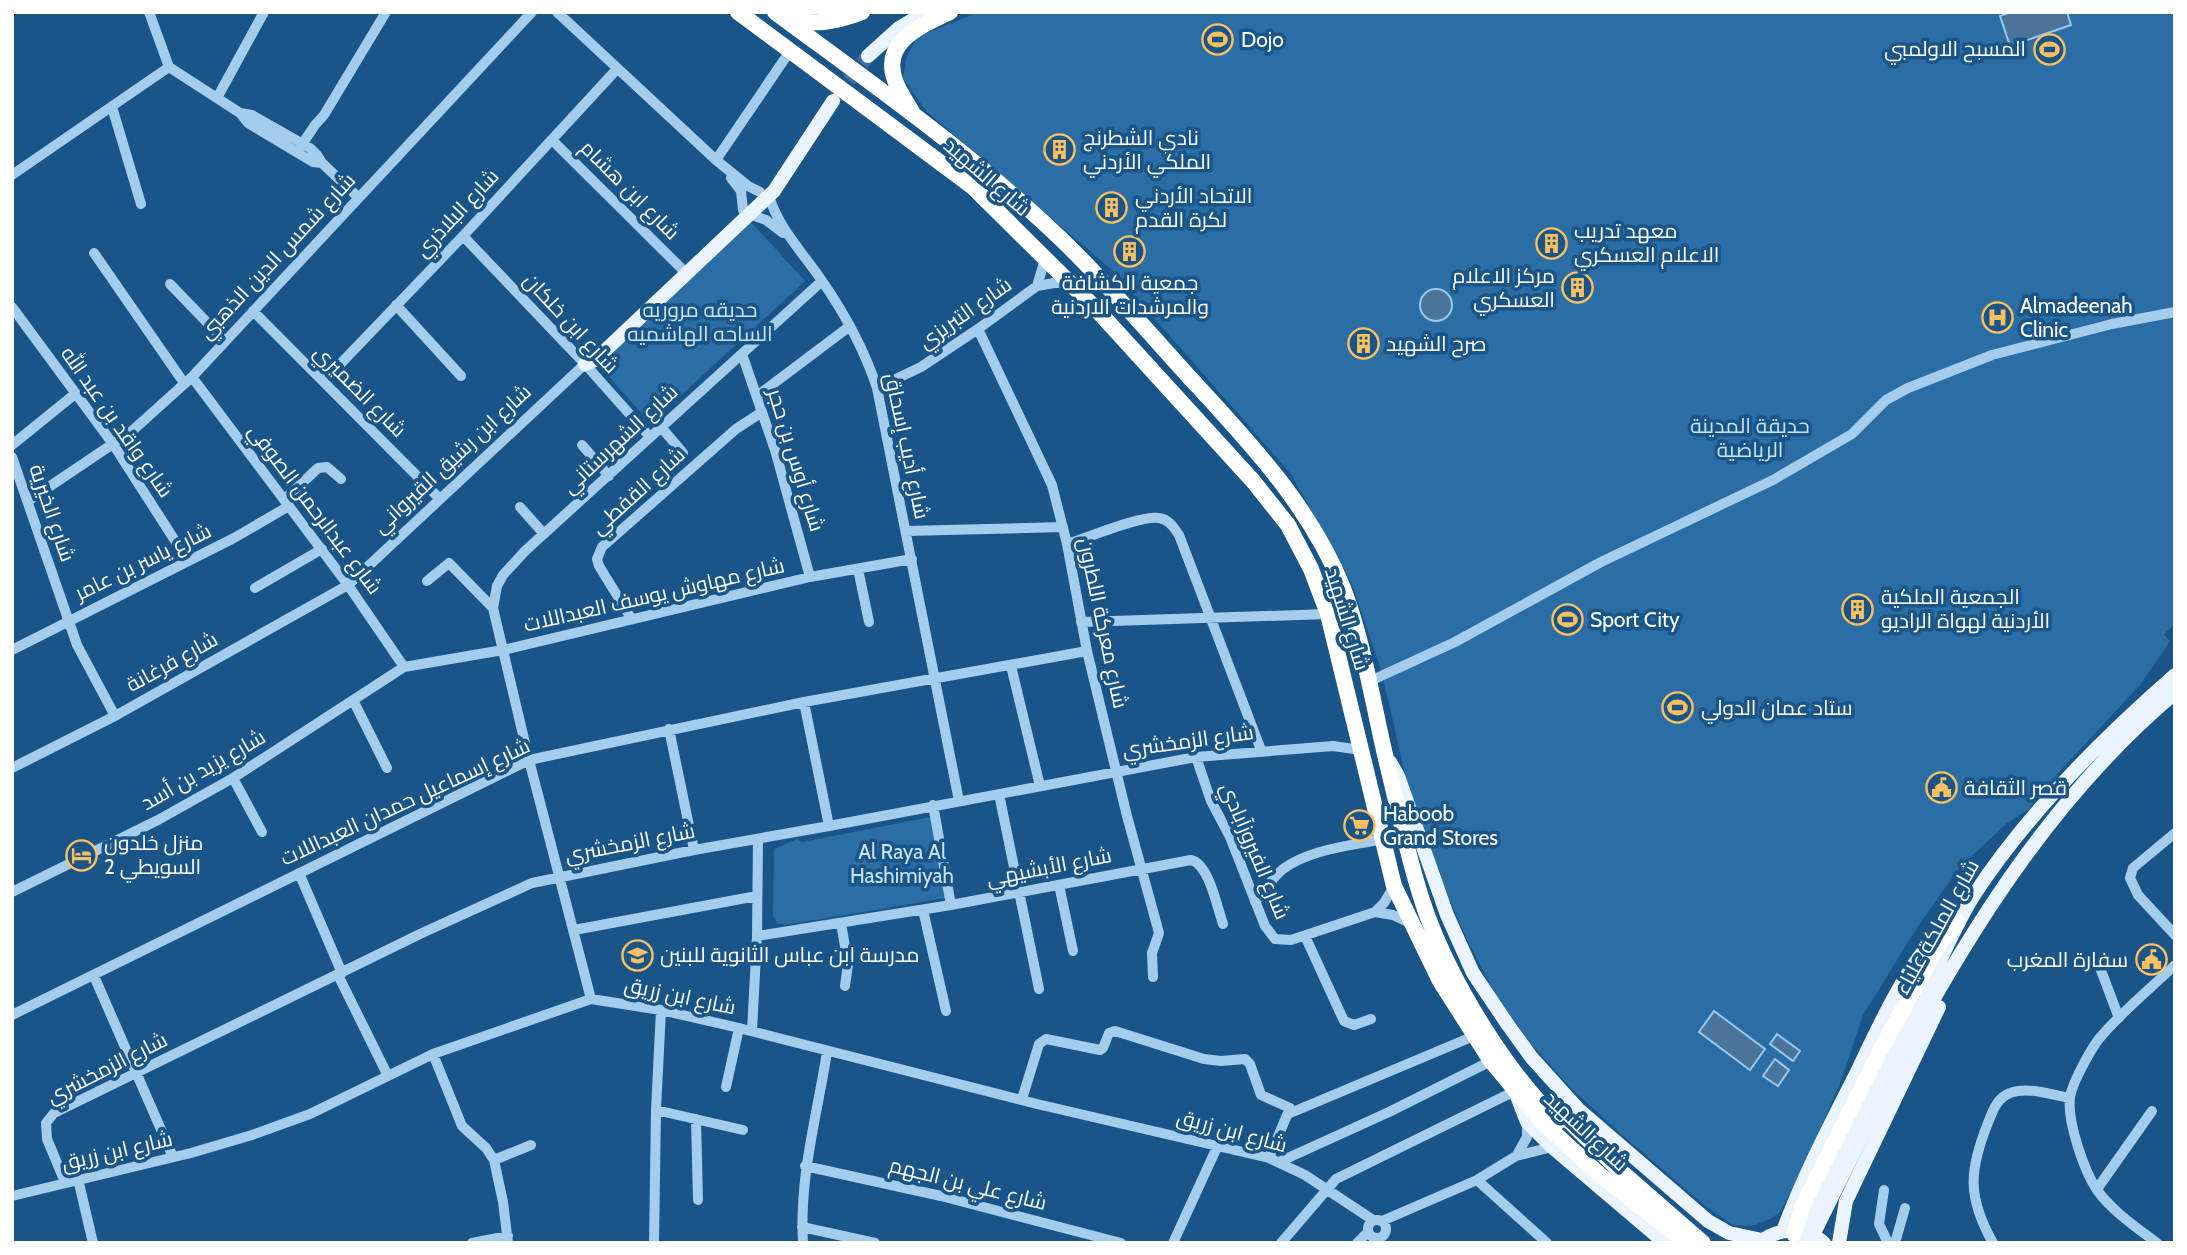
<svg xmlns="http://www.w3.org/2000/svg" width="2187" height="1255" viewBox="0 0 2187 1255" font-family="Cabin,Cairo,sans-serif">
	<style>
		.green { fill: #2a6ea5 }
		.water { fill: #4a749a; stroke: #96c8ef; stroke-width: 2 }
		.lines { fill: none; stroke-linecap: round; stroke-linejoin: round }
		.major-tunnel { stroke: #3c6e9b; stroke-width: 14; stroke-dasharray: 14 7; stroke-linecap: butt }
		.minor { stroke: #a3cced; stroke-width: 10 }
		.major { stroke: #e9f4ff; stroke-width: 14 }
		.highway { stroke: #fff; stroke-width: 16 }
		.major-bridge { stroke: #e9f4ff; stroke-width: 14 }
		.highway-bridge { stroke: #fff; stroke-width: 16 }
		.labels { text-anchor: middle; stroke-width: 7; stroke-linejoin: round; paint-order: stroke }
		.poi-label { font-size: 21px; fill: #fff; stroke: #1a5589; text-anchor: start }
		.street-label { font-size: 21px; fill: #fff; stroke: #1a5589 }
		.park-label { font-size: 21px; fill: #c9e3f9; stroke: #1a5589 }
	</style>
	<rect width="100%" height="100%" fill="#1a5589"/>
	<path class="green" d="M979 12H2175V624L2164 634 2170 641 2140 685 2060 771 2029 809 2007 823 1960 867 1918 926 1863 1015 1842 1078 1800 1177 1779 1213 1770 1219 1752 1226 1733 1225 1703 1204 1621 1134 1571 1088 1533 1046 1498 999 1467 940 1415 818 1382 673 1352 584 1291 474 1111 269 926 111 903 78 907 56 917 37Z
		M750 221 805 281 651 423 596 363Z
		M936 816 952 897 785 925 777 923 773 916 774 849 797 839 802 842Z"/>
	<path class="water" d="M2011 12H2067L2071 25 2010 46 2000 16Z
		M1420 305a16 16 0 1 1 32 0a16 16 0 1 1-32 0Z
		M1714 1011 1765 1049 1750 1070 1699 1032Z
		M1777 1034 1800 1051 1793 1061 1770 1044Z
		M1775 1059 1789 1070 1778 1086 1763 1076Z"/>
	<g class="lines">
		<path class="major-tunnel" d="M836 97 868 56"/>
		<path class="minor" d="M149 12 169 67 240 113 248 123 313 162 322 163
			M557 12 716 160 748 186 760 192
			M217 98 264 12
			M112 107 141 204
			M240 113 252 115 310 148 317 155 322 163 358 197
			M552 140 681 268
			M297 152 315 125 324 115 386 12
			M716 160 790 51
			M12 175 169 67
			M731 178 741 191 743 210
			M769 196C778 227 802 252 820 278 844 312 864 349 877 388L959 801
			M749 214 766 220 783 233
			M463 236 585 364 650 437
			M94 253 184 383
			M170 284 224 340
			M1037 286 1043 266V255
			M396 305 461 376
			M12 307 113 444 188 561
			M253 311 440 499
			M978 329 1052 485 1067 544 1087 651 1127 816 1159 933 1152 953 1153 977
			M742 354 775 450 810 577
			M192 377 348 585 404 667
			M324 381 463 236 617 69
			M877 388 921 367 978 329 1037 286 1054 283H1071
			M757 396 850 326
			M661 427 683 453
			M12 445 75 394
			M582 445 609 476
			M12 457 77 645 115 716
			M285 499 318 468 327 467 341 479
			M28 501 132 431 192 377 532 12
			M520 507 544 534
			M906 531 1063 527
			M1067 544C1087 538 1141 515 1159 518 1169 519 1174 528 1179 535L1261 750
			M858 569 869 622
			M427 581 449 563 493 608
			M255 588 322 549
			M631 618 599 566 597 559 602 547 736 429 762 412
			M1081 622 1328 614
			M12 650 234 538 289 506
			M1011 666 1040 786
			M1368 682 1455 642 1601 562 1773 480 1852 434 1886 400 1908 388 1992 355 2112 324 2175 312
			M353 700 387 768
			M804 702 829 826
			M669 729 694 850
			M1196 757 1211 801 1230 837 1265 926 1275 939 1291 940 1375 912 1384 903 1394 886
			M12 768 115 716 348 585 585 364
			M233 778 262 832
			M999 794 1039 989
			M933 805 951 905
			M2175 833 2133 868 2130 878 2138 895 2175 935
			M299 873 342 973
			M1059 885 1073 951
			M12 892 158 820 233 778 404 667 503 650 810 577 912 559
			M1255 902C1264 891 1272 878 1283 869 1310 849 1351 846 1382 839
			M923 910 946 1011
			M1375 912 1393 915 1410 923
			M841 923 848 964 845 986
			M574 930 757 896
			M757 936 951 905 1191 860C1209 864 1217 907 1223 924
			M1305 936 1344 1021 1354 1025 1371 1019
			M2099 965 2119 1018
			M338 975 388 1076
			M94 976 173 1157
			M591 999 529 760 493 608 497 586 503 575 525 551 822 281
			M12 1015 529 760 804 702 1087 651
			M752 1031 757 936 758 839
			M433 1054 462 1126 486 1148 494 1160 503 1202 508 1243
			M726 1087 739 1028
			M1022 1099 1039 1044 1046 1039 1100 1050 1103 1048 1109 1033 1115 1031 1204 1059 1221 1061 1245 1059 1250 1064 1261 1095 1290 1108 1269 1158
			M656 1110 743 1130
			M1288 1114 1474 1036
			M696 1119 698 1200
			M1517 1155 1527 1137V1122
			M494 1160 531 1145
			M1279 1162 1389 1112 1491 1061
			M805 1166 941 1196 1121 1243
			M78 1179 93 1243
			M1477 1180 1547 1243
			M65 1182 47 1139 46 1123 54 1113 420 934 532 883 694 850 829 826 1196 757 1333 746 1361 750
			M2097 1189 2152 1111
			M1884 1190 1879 1224 1888 1243
			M12 1196 191 1153 252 1135 310 1114 433 1054 591 999 661 1010 739 1028 1037 1104 1269 1158 1305 1175 1373 1220
			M1368 1229a9 9 0 1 1 18 0a9 9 0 1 1-18 0Z
			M1382 1221 1477 1180 1516 1156 1552 1147
			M802 1227 875 1243
			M472 1243 508 1236
			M654 1243 656 1110 661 1010
			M803 1243C799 1177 817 1116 827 1052
			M1173 1243 1218 1145
			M1281 1243 1336 1179 1515 1091
			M1357 1243 1368 1232
			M1895 1243 1905 1208
			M1993 1243C1967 1197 1969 1170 1988 1123 1993 1110 1997 1098 2010 1093 2027 1086 2052 1095 2070 1098
			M2157 1243C2136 1227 2112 1211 2097 1190 2084 1171 2067 1121 2070 1098 2071 1085 2090 1051 2098 1040 2120 1013 2149 990 2175 965"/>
		<path class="major" d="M868 56 899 28 926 12
			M585 364 595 360 774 191 833 101
			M1390 762 1398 776 1447 915 1473 973 1508 1025 1532 1058 1578 1109 1708 1221 1729 1233 1762 1240
			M1903 1054C1975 921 2058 791 2175 693
			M1515 1091 1527 1122 1552 1147 1665 1243
			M1836 1166C1865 1107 1896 1049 1926 990 1942 958 1955 925 1974 895 2026 815 2103 738 2175 675
			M1783 1231C1803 1177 1829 1127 1855 1076 1875 1035 1911 951 1948 928
			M1759 1243C1779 1227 1804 1226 1824 1243
			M1839 1243 1846 1201 1939 1007"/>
		<path class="highway" d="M738 12 973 187 1097 310 1253 481 1288 525 1311 569 1328 614 1394 886 1440 981 1491 1061 1541 1121 1600 1175 1687 1243
			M775 12C872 84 974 155 1061 239 1107 283 1148 332 1191 379 1250 443 1310 506 1343 588 1363 640 1373 704 1386 759 1399 811 1409 864 1427 915 1453 985 1505 1070 1558 1122
			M787 18C815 26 836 22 862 12
			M912 112C907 103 900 93 896 83 879 42 921 26 950 12
			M1881 1049 1939 944 1958 922
			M1555 1107 1617 1168 1703 1243"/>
		<path class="major-bridge" d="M1797 1243 1836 1166
			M1809 1243 1903 1054"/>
		<path class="highway-bridge" d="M1794 1234 1803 1205 1881 1049"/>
	</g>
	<defs>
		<symbol id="stadium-ring" viewBox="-11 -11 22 22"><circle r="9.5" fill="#1a5589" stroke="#ffc15f" stroke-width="1.5"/><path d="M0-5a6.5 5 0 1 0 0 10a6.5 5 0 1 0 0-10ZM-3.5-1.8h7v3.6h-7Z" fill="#ffc15f"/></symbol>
		<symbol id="building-ring" viewBox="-11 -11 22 22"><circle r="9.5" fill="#1a5589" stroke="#ffc15f" stroke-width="1.5"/><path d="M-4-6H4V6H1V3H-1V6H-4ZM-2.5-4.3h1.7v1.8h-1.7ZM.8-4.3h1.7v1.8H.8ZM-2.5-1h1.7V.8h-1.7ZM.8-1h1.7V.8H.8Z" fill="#ffc15f"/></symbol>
		<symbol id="hospital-ring" viewBox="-11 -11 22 22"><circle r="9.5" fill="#1a5589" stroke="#ffc15f" stroke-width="1.5"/><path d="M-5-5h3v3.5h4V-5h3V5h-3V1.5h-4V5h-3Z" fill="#ffc15f"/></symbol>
		<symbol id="civic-ring" viewBox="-11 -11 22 22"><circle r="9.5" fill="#1a5589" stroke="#ffc15f" stroke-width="1.5"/><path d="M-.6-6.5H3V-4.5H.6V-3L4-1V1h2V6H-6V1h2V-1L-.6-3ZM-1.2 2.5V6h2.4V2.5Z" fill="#ffc15f"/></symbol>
		<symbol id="supermarket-ring" viewBox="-11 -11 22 22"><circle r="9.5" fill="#1a5589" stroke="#ffc15f" stroke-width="1.5"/><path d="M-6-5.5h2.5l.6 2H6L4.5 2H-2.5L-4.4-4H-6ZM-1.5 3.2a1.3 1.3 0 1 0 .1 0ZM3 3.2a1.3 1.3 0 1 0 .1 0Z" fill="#ffc15f"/></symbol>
		<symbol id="hotel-ring" viewBox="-11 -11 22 22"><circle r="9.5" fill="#1a5589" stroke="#ffc15f" stroke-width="1.5"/><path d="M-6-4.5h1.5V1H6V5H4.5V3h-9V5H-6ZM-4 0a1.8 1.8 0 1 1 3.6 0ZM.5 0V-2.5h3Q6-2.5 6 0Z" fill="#ffc15f"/></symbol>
		<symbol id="school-ring" viewBox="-11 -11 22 22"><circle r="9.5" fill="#1a5589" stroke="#ffc15f" stroke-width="1.5"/><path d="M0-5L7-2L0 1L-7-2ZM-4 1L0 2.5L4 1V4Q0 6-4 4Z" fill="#ffc15f"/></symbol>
	</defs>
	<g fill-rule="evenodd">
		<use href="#stadium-ring" x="1200" y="22" width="35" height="35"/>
		<use href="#stadium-ring" x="2032" y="32" width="35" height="35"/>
		<use href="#building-ring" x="1042" y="132" width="35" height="35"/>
		<use href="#building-ring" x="1094" y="190" width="35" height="35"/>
		<use href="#building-ring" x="1534" y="226" width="35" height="35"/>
		<use href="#building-ring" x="1112" y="234" width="35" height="35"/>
		<use href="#building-ring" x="1560" y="270" width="35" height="35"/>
		<use href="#hospital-ring" x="1980" y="300" width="35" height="35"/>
		<use href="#building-ring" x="1346" y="326" width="35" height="35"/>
		<use href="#building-ring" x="1840" y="592" width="35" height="35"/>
		<use href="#stadium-ring" x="1550" y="602" width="35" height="35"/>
		<use href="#stadium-ring" x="1660" y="690" width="35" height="35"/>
		<use href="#civic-ring" x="1924" y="770" width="35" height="35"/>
		<use href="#supermarket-ring" x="1342" y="808" width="35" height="35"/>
		<use href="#hotel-ring" x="64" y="838" width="35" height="35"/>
		<use href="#school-ring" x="620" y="938" width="35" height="35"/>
		<use href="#civic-ring" x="2134" y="942" width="35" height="35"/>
	</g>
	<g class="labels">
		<g class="poi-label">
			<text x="1241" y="47">Dojo</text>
			<text x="2026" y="56" text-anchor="end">المسبح الاولمبي</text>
			<text x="1083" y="145">نادي الشطرنج<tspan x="1083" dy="24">الملكي الأردني</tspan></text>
			<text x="1135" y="203">الاتحاد الأردني<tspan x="1135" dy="24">لكرة القدم</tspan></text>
			<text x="1574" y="238">معهد تدريب<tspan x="1574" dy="24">الاعلام العسكري</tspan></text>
			<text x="1555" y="283" text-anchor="end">مركز الاعلام<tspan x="1555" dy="24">العسكري</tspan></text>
			<text x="1130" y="290" text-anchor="middle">جمعية الكشافة<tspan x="1130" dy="24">والمرشدات الاردنية</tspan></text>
			<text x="2020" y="313">Almadeenah<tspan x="2020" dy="24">Clinic</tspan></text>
			<text x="1386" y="351">صرح الشهيد</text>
			<text x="1881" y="604">الجمعية الملكية<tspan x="1881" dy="24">الأردنية لهواة الراديو</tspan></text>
			<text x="1590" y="627">Sport City</text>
			<text x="1701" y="715">ستاد عمان الدولي</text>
			<text x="1964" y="795">قصر الثقافة</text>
			<text x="1383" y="821">Haboob<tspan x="1383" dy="24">Grand Stores</tspan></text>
			<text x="104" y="850">منزل خلدون<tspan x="104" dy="24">السويطي 2</tspan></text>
			<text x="660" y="962">مدرسة ابن عباس الثانوية للبنين</text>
			<text x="2128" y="967" text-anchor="end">سفارة المغرب</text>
		</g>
		<g class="street-label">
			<text transform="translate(987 177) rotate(41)" y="7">شارع الشهيد</text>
			<text transform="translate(630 190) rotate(45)" y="7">شارع ابن هشام</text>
			<text transform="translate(457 213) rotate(-47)" y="7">شارع البلاذري</text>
			<text transform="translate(277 256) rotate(-47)" y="7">شارع شمس الدين الذهبي</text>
			<text transform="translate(965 313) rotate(-35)" y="7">شارع التبريزي</text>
			<text transform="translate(571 323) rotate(47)" y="7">شارع ابن خلكان</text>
			<text transform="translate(360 391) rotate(45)" y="7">شارع الضميري</text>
			<text transform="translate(117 422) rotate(55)" y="7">شارع واقد بن عبد الله</text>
			<text transform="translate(620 439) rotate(-43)" y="7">شارع الشهرستاني</text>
			<text transform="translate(907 446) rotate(78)" y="7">شارع أديب إسحاق</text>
			<text transform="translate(452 459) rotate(-43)" y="7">شارع ابن رشيق القيرواني</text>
			<text transform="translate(796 460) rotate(73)" y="7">شارع أوس بن حجر</text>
			<text transform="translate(638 491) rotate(-42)" y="7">شارع القفطي</text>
			<text transform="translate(315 509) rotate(53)" y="7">شارع عبدالرحمن الصوفي</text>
			<text transform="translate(52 513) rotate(71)" y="7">شارع الخيرية</text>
			<text transform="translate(143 562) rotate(-26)" y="7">شارع ياسر بن عامر</text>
			<text transform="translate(654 595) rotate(-13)" y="7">شارع مهاوش يوسف العبداللات</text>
			<text transform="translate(1347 619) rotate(73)" y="7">شارع الشهيد</text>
			<text transform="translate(1103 623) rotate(78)" y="7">شارع معركة اللطرون</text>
			<text transform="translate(172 662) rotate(-29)" y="7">شارع فرغانة</text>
			<text transform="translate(1188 741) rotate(-8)" y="7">شارع الزمخشري</text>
			<text transform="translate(203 770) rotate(-30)" y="7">شارع يزيد بن أسد</text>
			<text transform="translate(405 802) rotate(-25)" y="7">شارع إسماعيل حمدان العبداللات</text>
			<text transform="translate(630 843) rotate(-11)" y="7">شارع الزمخشري</text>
			<text transform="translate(1255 851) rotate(67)" y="7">شارع الفيروزآبادي</text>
			<text transform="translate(1049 867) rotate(-11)" y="7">شارع الأبشيهي</text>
			<text transform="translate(1937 927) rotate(-61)" y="7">شارع الملكة علياء</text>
			<text transform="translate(680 996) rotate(12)" y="7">شارع ابن زريق</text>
			<text transform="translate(107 1068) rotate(-27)" y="7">شارع الزمخشري</text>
			<text transform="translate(1232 1131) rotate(15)" y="7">شارع ابن زريق</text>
			<text transform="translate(1586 1131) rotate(43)" y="7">شارع الشهيد</text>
			<text transform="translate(117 1151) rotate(-13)" y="7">شارع ابن زريق</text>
			<text transform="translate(968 1184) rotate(14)" y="7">شارع علي بن الجهم</text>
		</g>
		<g class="park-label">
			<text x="700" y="317">حديقه مروريه<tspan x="700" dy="24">الساحه الهاشميه</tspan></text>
			<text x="1750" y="433">حديقة المدينة<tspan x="1750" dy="24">الرياضية</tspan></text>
			<text x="902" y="859">Al Raya Al<tspan x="902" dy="24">Hashimiyah</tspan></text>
		</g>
	</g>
	<rect width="2187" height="1255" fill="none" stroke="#ffffff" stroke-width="28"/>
</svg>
